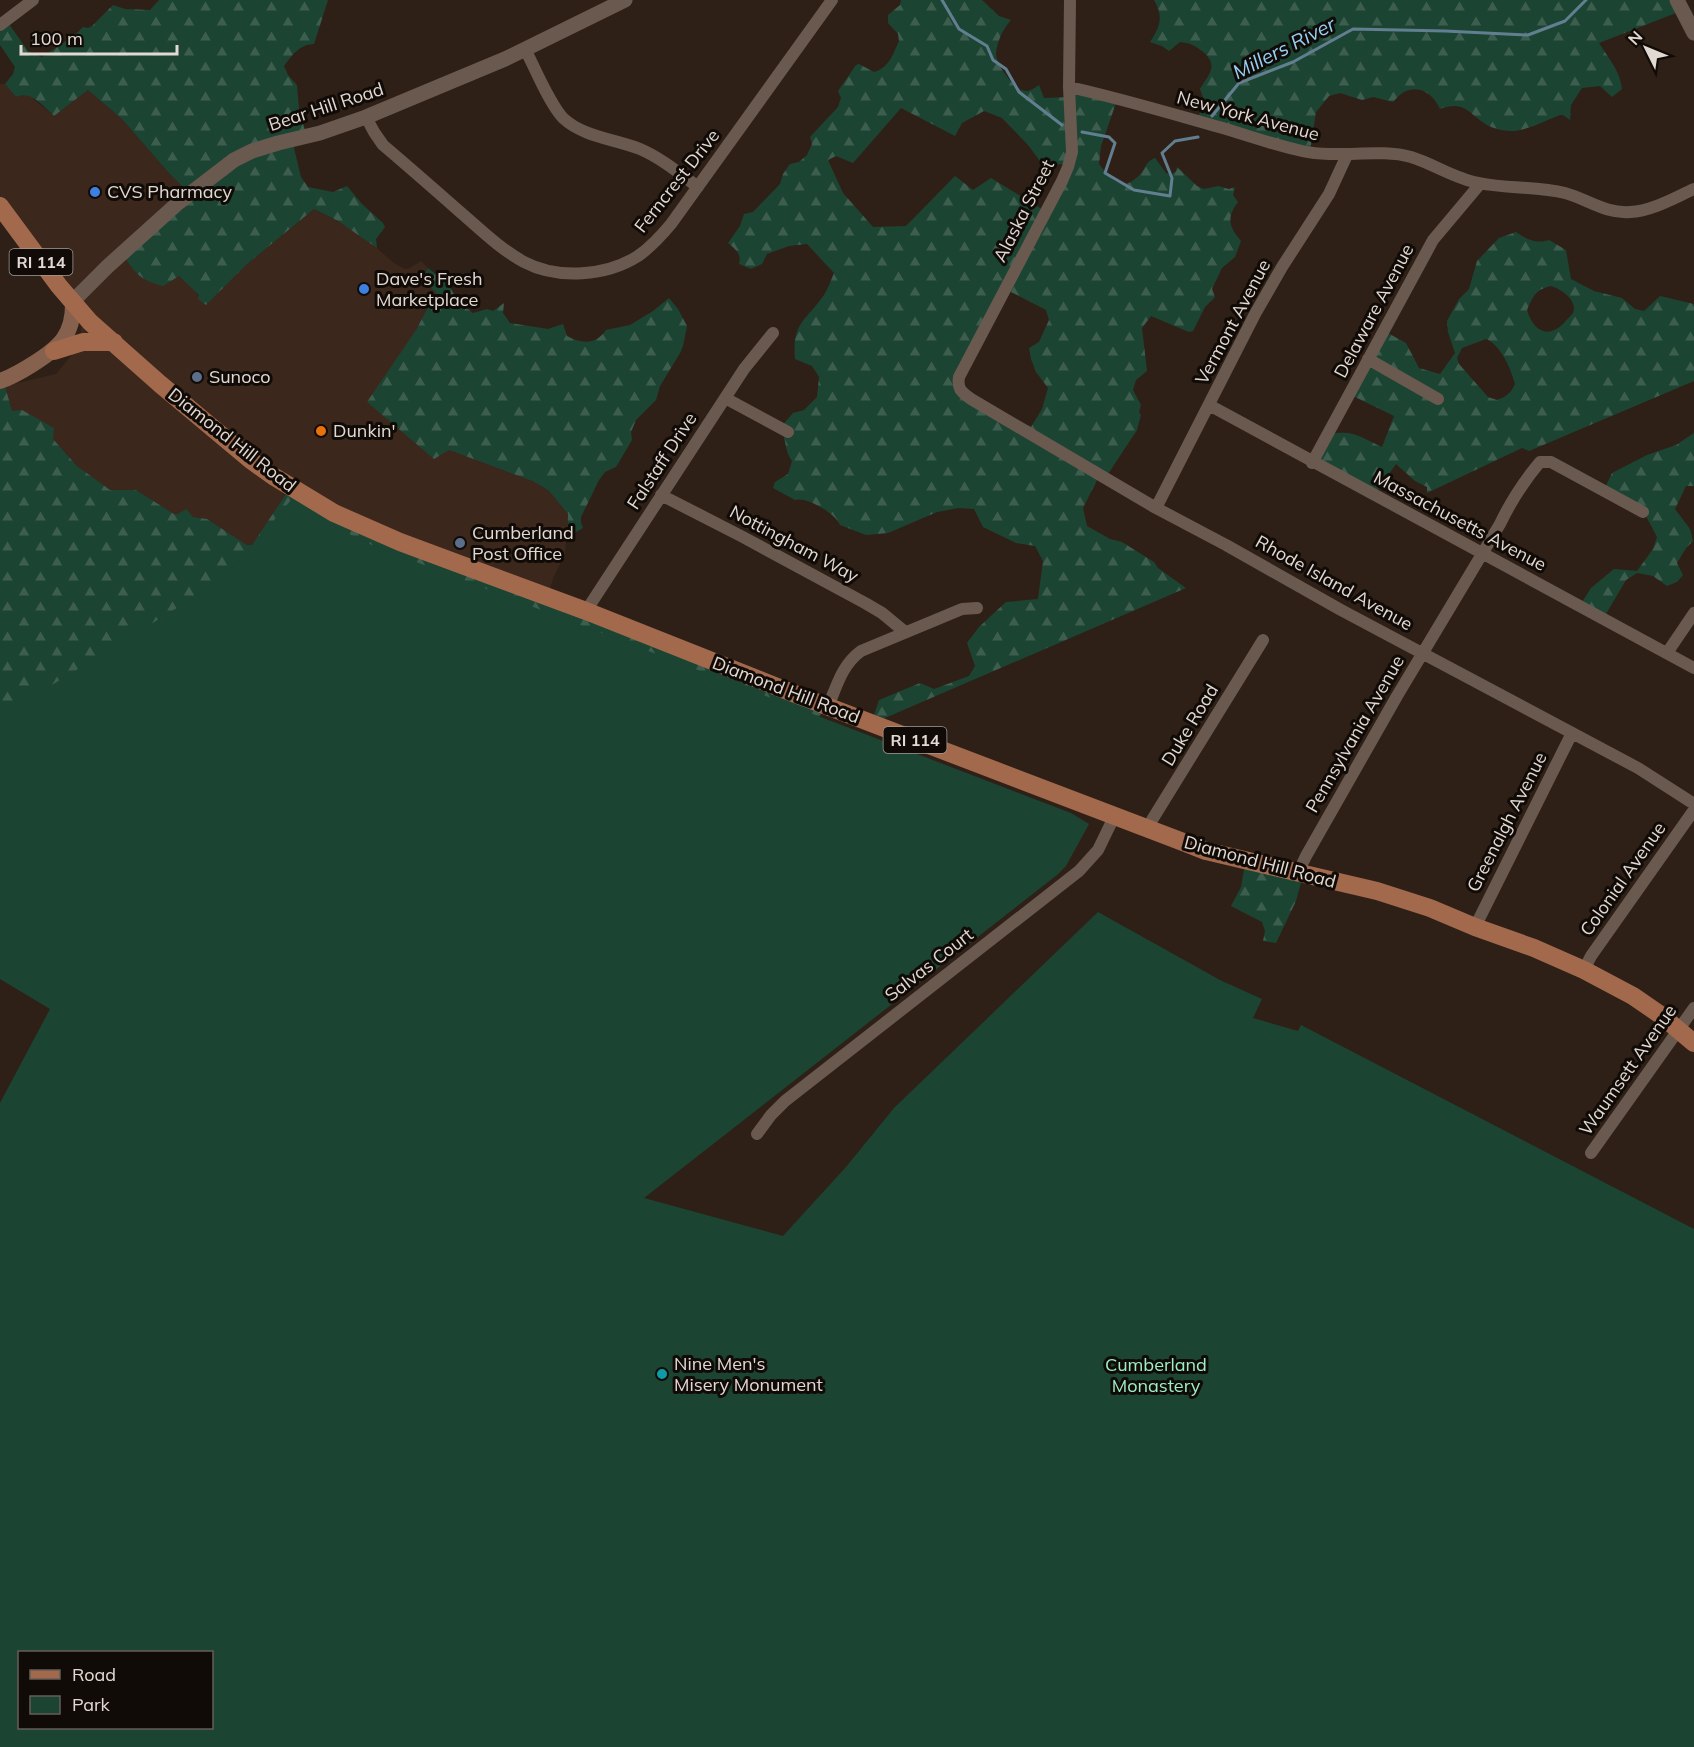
<svg xmlns="http://www.w3.org/2000/svg" width="1694" height="1747" viewBox="0 0 1694 1747" font-family="Mulish,sans-serif">
	<style>
		.built { fill: #3b271b }
		.forest { fill: url(#forest-firs); fill-rule: evenodd }
		.park { fill: #1c4432; fill-rule: evenodd }
		.lines { fill: none; stroke-linecap: round; stroke-linejoin: round }
		.stream { stroke: #617f90; stroke-width: 3 }
		.minor { stroke: #6a594f; stroke-width: 12 }
		.tertiary { stroke: #6a594f; stroke-width: 15 }
		.secondary { stroke: #86614e; stroke-width: 16 }
		.primary { stroke: #a3694c; stroke-width: 18 }
		.shop-dot { fill: #3f7fe0; stroke: #110b07; stroke-width: 2 }
		.service-dot { fill: #5c6f8a; stroke: #110b07; stroke-width: 2 }
		.food-dot { fill: #e8710a; stroke: #110b07; stroke-width: 2 }
		.culture-dot { fill: #0f9aa8; stroke: #110b07; stroke-width: 2 }
		.labels { text-anchor: middle; stroke-width: 6; stroke-linejoin: round; paint-order: stroke }
		.shield { fill: #110b07; stroke: #a49b96; stroke-width: 1.5 }
		.shield-label { font-size: 16px; font-weight: bold; fill: #e3d9d3 }
		.street-label { font-size: 18px; fill: #e3d9d3; stroke: #110b07 }
		.poi-label { font-size: 18px; fill: #e3d9d3; stroke: #110b07; text-anchor: start }
		.park-label { font-size: 18px; fill: #9cefc6; stroke: #110b07 }
		.water-label { font-size: 20px; font-style: italic; fill: #96d0f5; stroke: #110b07 }
	</style>
	<defs>
		<pattern id="forest-firs" width="22" height="20" patternUnits="userSpaceOnUse" patternTransform="scale(1.5)"><rect width="22" height="20" fill="#1c4432"/><path d="M5 1l3.5 6h-7zM16 11l3.5 6h-7z" fill="#3d5e4f"/></pattern>
	</defs>
	<rect width="100%" height="100%" fill="#2e2017"/>
	<path class="built" d="M0 84H5L16 97 22 94 31 97 54 116 88 90 122 119 168 172 192 196 179 276 192 287 206 305 246 265 314 209 350 228 372 244 394 263 405 269 410 268 421 261 428 268 421 279 436 292 416 330 449 450 535 482 549 491 568 514 565 554 554 576 546 601 290 488 258 537 252 545H247L207 519 174 514 136 490 110 491 77 466 53 439 12 411 5 386 56 374 75 351 81 333V313L0 203Z"/>
	<path class="forest" d="M159 0H328L314 44C300 44 292 55 284 66L288 75 297 85 299 109 307 138 293 144 301 177 308 187 333 192 347 186 362 204 383 223 385 227 376 239 377 248 338 221 314 209 246 265 206 305 198 299 199 295 179 276 163 286C141 280 138 276 125 258L192 196 168 172 122 119 88 90 54 116C44 107 31 90 16 97L5 84 13 74 15 67 0 45V28L9 24 28 51 42 57 75 35 83 27 88 28 92 26 113 5 125 9 150 10Z
		M901 0H982L999 16 1011 20C1003 29 997 41 996 54 996 64 1015 92 1027 91 1031 91 1036 87 1039 85L1044 98 1070 97 1072 91 1116 103 1101 146 1099 164C1112 181 1124 194 1142 172 1147 165 1147 161 1155 158L1166 173 1172 174 1176 171 1177 167 1197 186 1204 189 1218 186 1229 189 1235 187 1233 195 1238 202C1226 218 1229 227 1241 241L1235 257 1222 268 1212 289 1215 297 1205 307 1193 331 1189 332 1151 316 1142 328 1147 371 1136 380 1133 390 1141 405 1139 412 1141 415 1137 430 1106 477 1099 476 1083 508 1087 526 1110 539 1122 542 1154 562 1158 568 1186 588 871 724 879 700 920 683 934 689 969 676 975 666 967 643 979 627 1006 602 1038 599 1043 561 1035 546 1016 543 983 527 974 509 959 508 937 512 888 533 866 535 840 525C836 514 807 496 795 500L773 488 775 482 788 474 792 461C784 451 787 438 780 428L793 413 804 410 817 397 819 377 812 366 795 359C792 322 805 322 824 295 828 289 831 280 834 273L807 244 789 246 767 254 762 264 751 269 739 264C742 254 735 249 728 243L740 226 744 214 753 212 780 184 783 174 790 164 799 162 807 155 812 144 810 137 838 107 841 98 838 91 856 65 859 64 874 72C889 68 893 54 899 41L898 34 888 23V15L900 5ZM901 108 955 136 962 123 984 111 1002 118 1028 145 1043 165 1069 164 1048 213 991 178 973 190 955 176 906 226 873 227 843 193 828 160 836 156 853 163ZM1009 291 1046 310 1049 320 1039 342 1029 348 1031 359 1036 372 1048 388 1042 409 1031 427 960 387Z
		M1154 0H1677L1681 11 1599 43C1608 58 1620 70 1622 89L1612 97 1600 86 1582 88 1571 105 1570 120 1563 115H1560C1547 120 1524 132 1510 131 1504 131 1492 128 1487 125 1468 114 1466 100 1440 109 1434 95 1420 84 1404 92 1400 94 1396 99 1393 102L1373 97 1362 100 1340 93 1329 96 1316 112 1310 151 1196 124 1204 100 1200 89C1210 73 1219 65 1202 51 1194 45 1190 43 1180 42L1169 51 1162 46 1150 42C1160 27 1164 17 1154 0Z
		M1516 232C1528 240 1535 244 1549 240L1566 250 1571 279 1594 291 1622 298 1635 309 1644 311 1660 296 1694 304V381L1529 451 1522 448 1427 493V487L1415 481 1396 464 1374 495 1317 463 1331 434C1353 429 1364 439 1382 447L1394 416 1353 396 1386 332 1406 343 1419 368 1440 374 1455 353 1448 332 1447 321 1459 299 1469 289 1477 261 1499 238ZM1551 286C1561 289 1578 300 1573 313 1571 316 1566 320 1564 323 1547 340 1533 330 1527 310 1534 295 1535 290 1551 286ZM1486 339C1501 345 1511 369 1515 384 1511 393 1506 397 1497 400L1488 397 1459 364 1457 358 1462 348Z
		M428 268 448 284 458 301 473 313 487 309 493 311 504 303 503 313 510 323 548 329 563 324 567 336C582 344 596 345 606 330L630 325 653 311 669 298 678 309 687 326 683 346 680 353 660 386 656 400 636 420 631 432 632 440 616 467 605 472 599 480 581 517V523L583 528 567 537 568 514 549 491 535 482 449 450 434 459 367 402 416 330 436 292 421 280Z
		M0 386H5L12 411 22 410 54 428 53 439 77 466 110 490H136L174 514H178L186 509 193 517 207 519 247 545H252L290 488 826 709 796 741 0 963Z
		M1694 433V486H1686L1675 509 1690 529 1693 541 1686 548 1677 563 1683 575 1677 582 1667 586 1653 576 1637 573 1626 580 1603 619 1579 607 1591 588 1614 569 1637 571 1653 549 1657 537 1646 516 1603 492 1612 473 1647 455 1676 445Z
		M1245 864 1303 875 1296 901 1276 943 1263 941 1265 931 1262 922 1231 906 1241 887Z"/>
	<path class="park" d="M291 500 331 525 372 545 1071 813 1089 824 1066 866 1057 875 644 1198 783 1236 846 1167 894 1108 1098 912 1220 980 1262 999 1253 1018 1298 1031 1301 1025 1694 1229V1747H0V1103L50 1009 0 979V717L203 592 236 565ZM20 1652H212V1728H20Z"/>
	<g class="lines">
		<path class="stream" d="M942 0 959 29 987 46 993 60 1006 69 1019 92 1062 125
			M1212 116 1239 83 1293 62 1353 29 1445 31 1528 35 1565 21 1586 0
			M1082 132 1109 137 1115 143 1105 173 1134 190 1170 196 1172 178 1162 153 1175 141 1198 137"/>
		<path class="minor" d="M1070 0 1069 87 1072 152 1068 167 1062 181 959 377C957 390 962 392 971 399L1156 508 1226 545 1341 610 1638 768 1694 804
			M0 25 33 0
			M525 49C535 68 549 103 563 118 583 137 615 139 640 149 661 158 679 173 698 187
			M1069 87C1119 98 1169 113 1219 127 1247 135 1274 145 1302 151 1338 159 1378 148 1411 157 1434 164 1455 179 1479 183 1507 189 1537 186 1565 193 1587 199 1606 214 1630 212 1652 211 1674 198 1694 189
			M366 117 374 132 383 145C409 167 434 189 459 211 480 229 500 249 524 262 558 280 607 276 638 256 651 247 661 236 671 224L832 0
			M1368 359 1438 399
			M725 398 788 432
			M1209 405 1694 668
			M1312 463 1433 240 1480 184
			M661 495 741 536 865 603 882 613 905 632
			M1156 508 1255 314 1282 267 1329 194 1347 155
			M586 611 744 369 773 333
			M1667 653 1694 613
			M828 707C837 685 842 665 861 651L962 609 977 608
			M1150 830 1152 820 1263 640
			M1298 873 1306 856 1397 696 1500 524C1511 501 1524 481 1540 462H1551L1643 512
			M1475 927 1572 733
			M1584 970 1591 956 1694 810
			M757 1134 771 1115 785 1101 1079 871 1098 850 1114 817
			M1591 1153 1694 1008"/>
		<path class="tertiary" d="M1677 0 1694 33
			M73 301 107 267 178 203 234 160 252 151 278 143 320 133 366 117 505 59 625 0"/>
		<path class="secondary" d="M0 381C12 377 22 371 33 364 60 347 74 335 73 301"/>
		<path class="primary" d="M0 206 59 286 90 322 160 384 252 461 273 476 334 513 400 542 586 611 795 694 1183 842 1206 851 1377 891 1430 908 1475 927 1534 948 1584 970 1633 996 1662 1016 1694 1043
			M54 351 83 342H114"/>
	</g>
	<g class="shop-dot">
		<circle cx="95" cy="192" r="6"/>
		<circle cx="364" cy="289" r="6"/>
	</g>
	<g class="service-dot">
		<circle cx="197" cy="377" r="6"/>
		<circle cx="460" cy="543" r="6"/>
	</g>
	<circle class="food-dot" cx="321" cy="431" r="6"/>
	<circle class="culture-dot" cx="662" cy="1374" r="6"/>
	<g class="labels">
		<g class="shield">
			<rect x="9.5" y="249" width="63" height="26" rx="4.5"/>
			<rect x="883.5" y="727" width="63" height="26" rx="4.5"/>
		</g>
		<g class="shield-label">
			<text x="41" y="268">RI 114</text>
			<text x="915" y="746">RI 114</text>
		</g>
		<g class="street-label">
			<text transform="translate(326 107) rotate(-18)" y="6">Bear Hill Road</text>
			<text transform="translate(1248 116) rotate(15)" y="6">New York Avenue</text>
			<text transform="translate(677 181) rotate(-52)" y="6">Ferncrest Drive</text>
			<text transform="translate(1024 211) rotate(-63)" y="6">Alaska Street</text>
			<text transform="translate(1374 311) rotate(-62)" y="6">Delaware Avenue</text>
			<text transform="translate(1233 322) rotate(-62)" y="6">Vermont Avenue</text>
			<text transform="translate(232 440) rotate(38)" y="6">Diamond Hill Road</text>
			<text transform="translate(662 461) rotate(-57)" y="6">Falstaff Drive</text>
			<text transform="translate(1460 521) rotate(28)" y="6">Massachusetts Avenue</text>
			<text transform="translate(794 544) rotate(28)" y="6">Nottingham Way</text>
			<text transform="translate(1334 583) rotate(29)" y="6">Rhode Island Avenue</text>
			<text transform="translate(786 690) rotate(21)" y="6">Diamond Hill Road</text>
			<text transform="translate(1190 725) rotate(-59)" y="6">Duke Road</text>
			<text transform="translate(1355 734) rotate(-60)" y="6">Pennsylvania Avenue</text>
			<text transform="translate(1507 822) rotate(-63)" y="6">Greenalgh Avenue</text>
			<text transform="translate(1260 862) rotate(15)" y="6">Diamond Hill Road</text>
			<text transform="translate(1623 879) rotate(-55)" y="6">Colonial Avenue</text>
			<text transform="translate(929 965) rotate(-38)" y="6">Salvas Court</text>
			<text transform="translate(1628 1070) rotate(-55)" y="6">Waumsett Avenue</text>
		</g>
		<g class="poi-label">
			<text x="107" y="198">CVS Pharmacy</text>
			<text x="376" y="285">Dave's Fresh<tspan x="376" dy="21">Marketplace</tspan></text>
			<text x="209" y="383">Sunoco</text>
			<text x="333" y="437">Dunkin'</text>
			<text x="472" y="539">Cumberland<tspan x="472" dy="21">Post Office</tspan></text>
			<text x="674" y="1370">Nine Men's<tspan x="674" dy="21">Misery Monument</tspan></text>
		</g>
		<g class="park-label">
			<text x="1156" y="1371">Cumberland<tspan x="1156" dy="21">Monastery</tspan></text>
		</g>
		<g class="water-label">
			<text transform="translate(1284 48) rotate(-27)" y="7">Millers River</text>
		</g>
	</g>
	<rect x="18" y="1651" width="195" height="78" fill="#110b07" stroke="#655d59" stroke-width="1.5"/>
	<rect x="30" y="1670" width="30" height="9" fill="#a3694c" stroke="#655d59" stroke-width="1.5"/>
	<text x="72" y="1681" font-size="18" fill="#e3d9d3">Road</text>
	<rect x="30" y="1696" width="30" height="18" fill="#1c4432" stroke="#655d59" stroke-width="1.5"/>
	<text x="72" y="1711" font-size="18" fill="#e3d9d3">Park</text>
	<g transform="translate(1646 48) rotate(313)" stroke="#110b07" stroke-width="4.5" paint-order="stroke">
	<path d="M0-4.5L10 22L0 15L-10 22Z" fill="#e3d9d3"/>
	<text y="-9" font-size="16" font-weight="bold" text-anchor="middle" fill="#e3d9d3">N</text>
	</g>
	<path d="M21 45v9h156v-9" fill="none" stroke="#e3d9d3" stroke-width="3"/>
	<text x="30" y="45" font-size="18" fill="#e3d9d3" stroke="#110b07" stroke-width="4.5" paint-order="stroke">100 m</text>
</svg>
